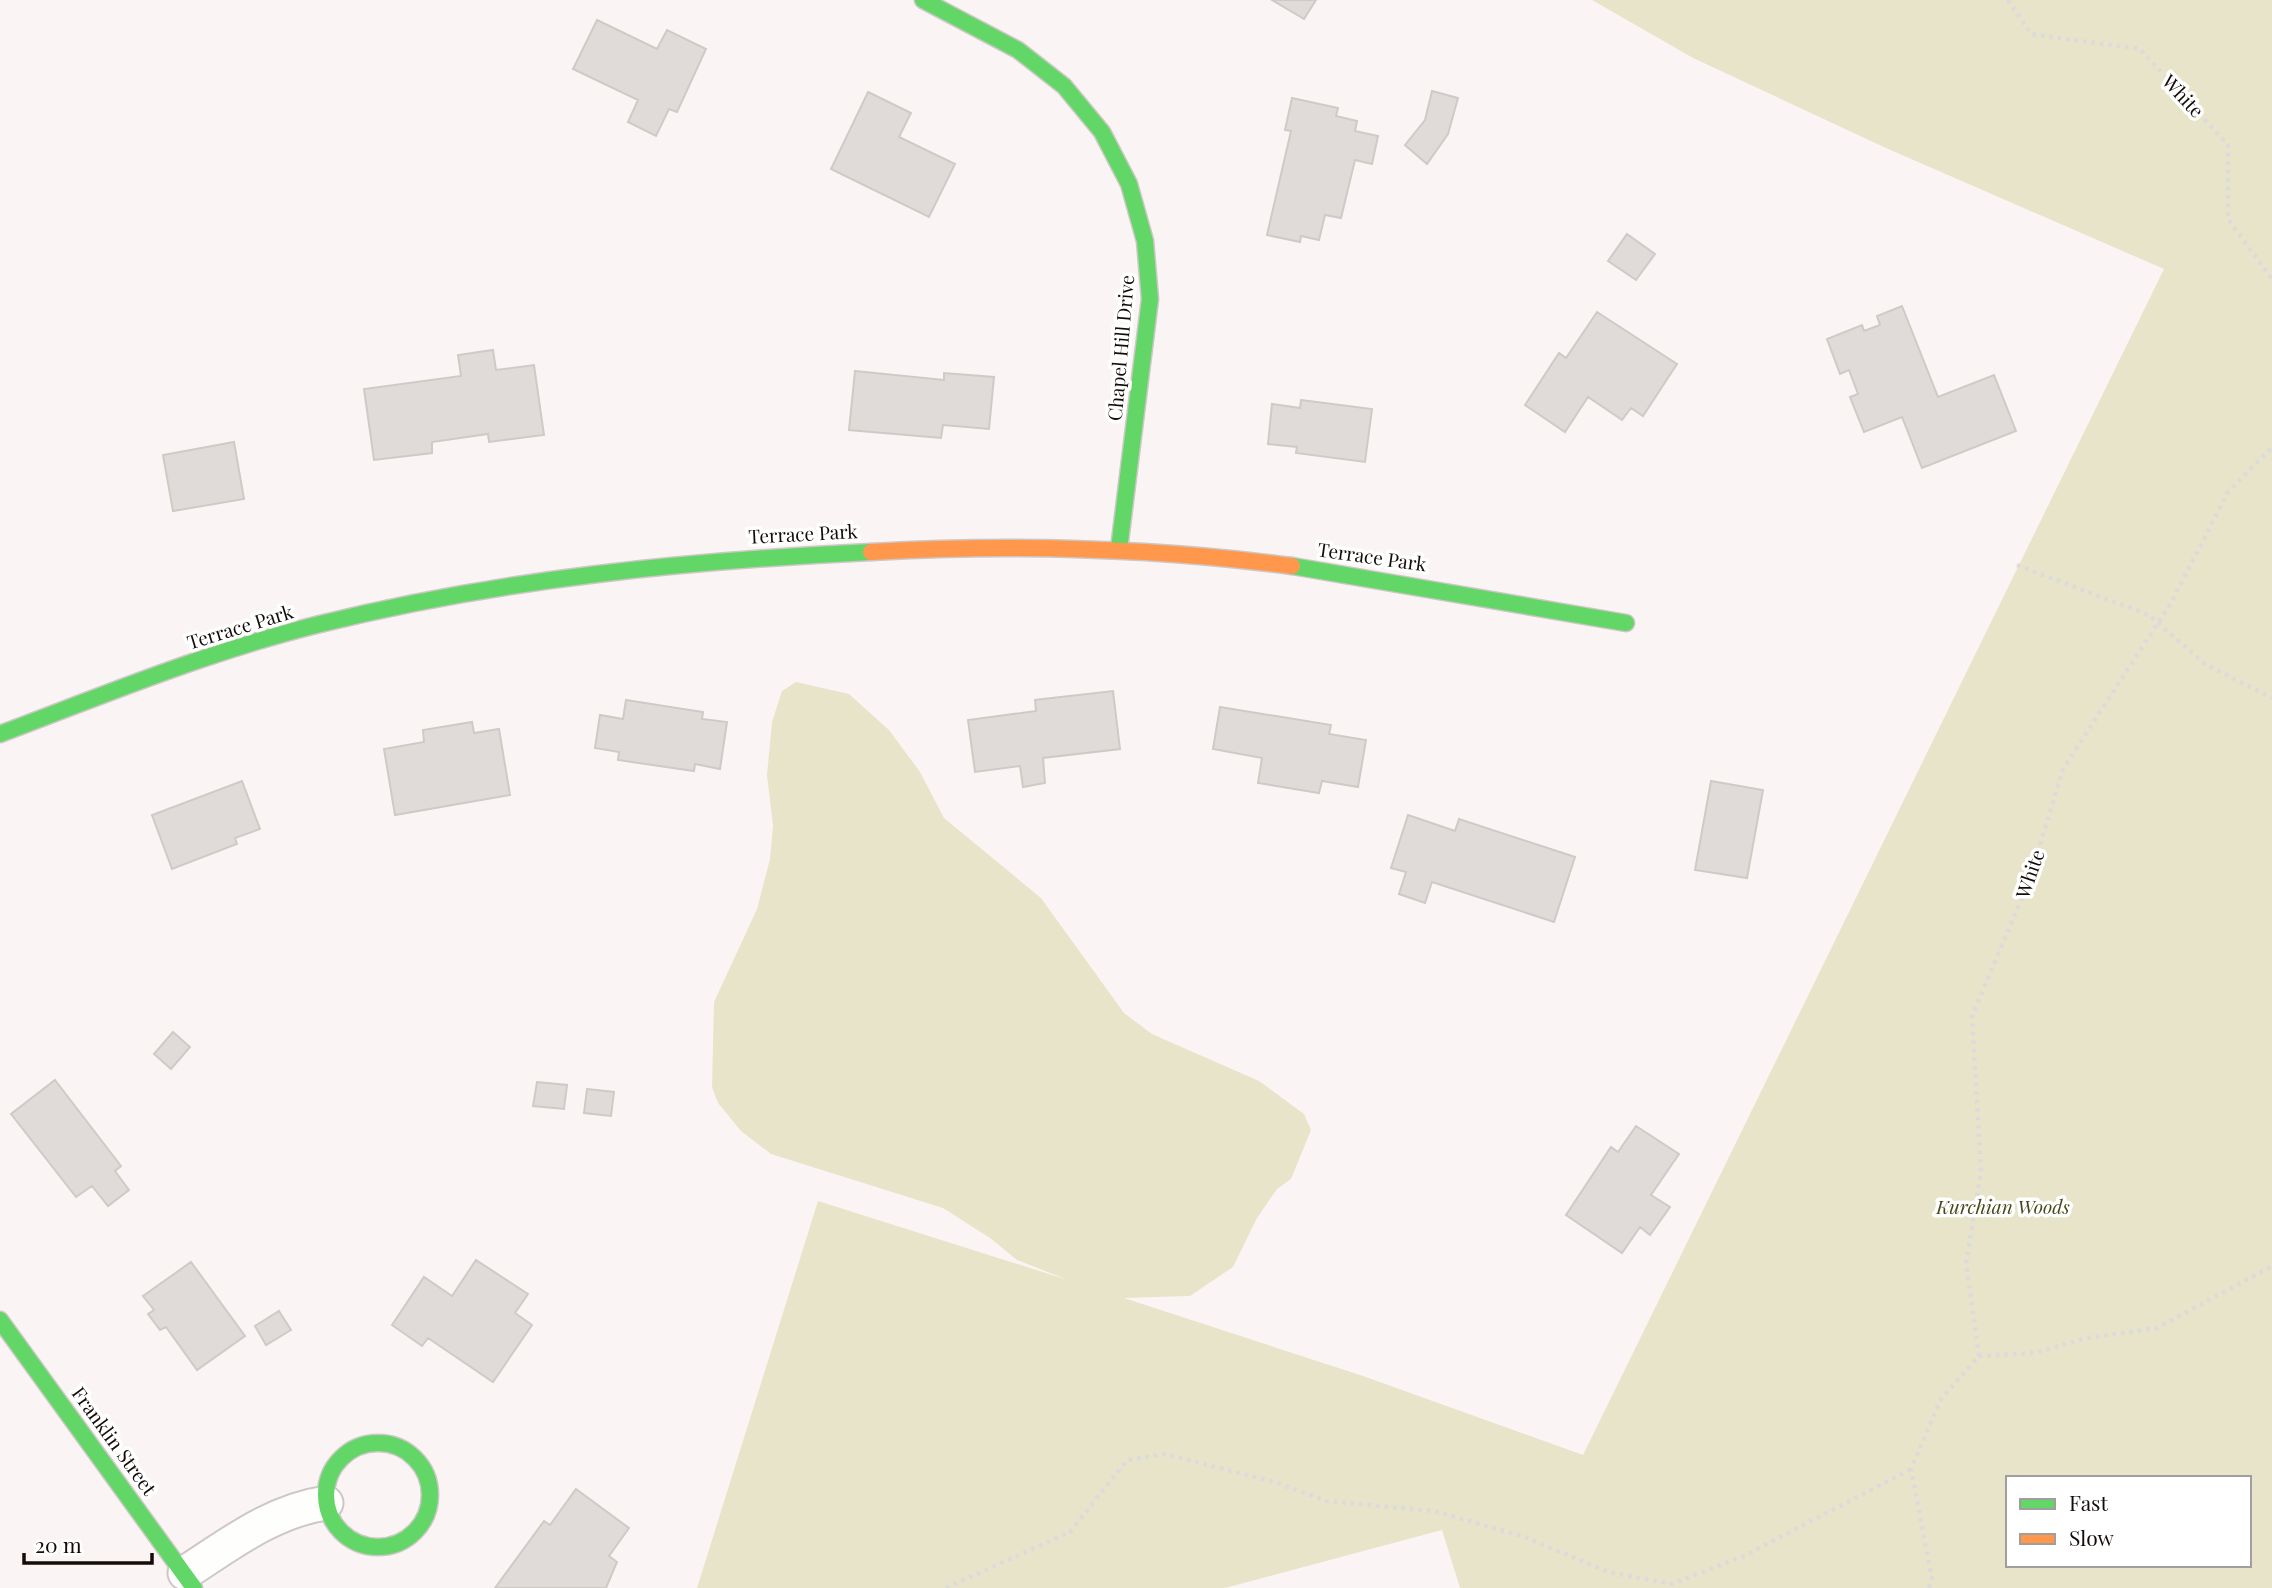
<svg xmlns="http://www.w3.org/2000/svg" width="2272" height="1588" viewBox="0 0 2272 1588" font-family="'Playfair Display',serif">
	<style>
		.green { fill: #e7e4ca; fill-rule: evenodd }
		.building { fill: #e0dbd8; stroke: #cfcac5; stroke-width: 2 }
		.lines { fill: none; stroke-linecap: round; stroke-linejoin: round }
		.street-casing { stroke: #cdc7c5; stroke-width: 37 }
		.fast-casing { stroke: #cdc7c5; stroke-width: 19 }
		.slow-casing { stroke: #cdc7c5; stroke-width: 19 }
		.path { stroke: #dcdbda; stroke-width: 4.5; stroke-dasharray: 3.5 5; stroke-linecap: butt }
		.street { stroke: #fefefd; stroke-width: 33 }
		.fast { stroke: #63d668; stroke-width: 16 }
		.slow { stroke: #ff974d; stroke-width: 16 }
		.labels { text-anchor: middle; stroke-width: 7; stroke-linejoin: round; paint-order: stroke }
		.street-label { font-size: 19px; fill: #130c09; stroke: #fff }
		.park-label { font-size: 19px; font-style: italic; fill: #49471a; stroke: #fff }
	</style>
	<rect width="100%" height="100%" fill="#faf5f4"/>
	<path class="green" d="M1592 0H2272V1588H1460L1442 1530 1225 1588H697L818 1201 1068 1280 1017 1260 990 1238 943 1208 771 1154 741 1131 718 1103 712 1087 714 1002 757 909 770 859 773 826 767 775 772 722 782 691 796 682 849 694 889 730 920 772 944 818 1041 898 1124 1013 1152 1034 1259 1081 1304 1114 1311 1130 1291 1179 1277 1189 1257 1218 1233 1267 1190 1296 1124 1298 1363 1376 1583 1455 2164 269 1886 148 1693 58ZM2008 1478H2249V1565H2008Z"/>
	<path class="building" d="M1272 0H1316L1304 19Z
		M597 20 657 49 667 30 706 49 677 112 669 109 656 136 628 122 638 100 573 69Z
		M1432 91 1458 98 1448 134 1427 164 1405 145 1425 120Z
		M868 92 911 113 899 137 955 164 929 217 831 169Z
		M1292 98 1338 108 1336 116 1357 121 1355 131 1378 136 1372 164 1355 160 1341 218 1325 215 1319 240 1301 236 1300 242 1267 235 1291 131 1285 130Z
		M1627 234 1655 254 1636 280 1608 261Z
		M1902 306 1938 397 1994 375 2016 431 1922 468 1902 417 1864 432 1850 397 1858 394 1849 370 1840 374 1827 339 1862 325 1864 331 1880 325 1877 316Z
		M1597 312 1677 364 1643 416 1631 408 1622 420 1588 397 1565 432 1525 405 1559 353 1566 358Z
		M493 350 496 370 534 365 544 435 489 442 488 434 432 442V453L374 460 364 389 461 376 458 355Z
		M855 371 944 380V373L994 377 989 429 943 425 941 438 849 430Z
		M1301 400 1372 409 1365 462 1296 453 1297 447 1268 444 1272 404 1300 408Z
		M234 442 244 499 173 511 163 455Z
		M1113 691 1120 749 1043 758 1045 783 1023 787 1020 766 975 772 968 720 1036 711 1035 700Z
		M626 700 703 712 702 719 727 722 720 769 695 764 694 771 618 760 619 752 595 748 600 715 623 719Z
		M1220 707 1331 725 1329 734 1366 740 1358 787 1322 781 1319 793 1258 783 1262 758 1213 749Z
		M472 722 474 733 499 729 510 795 395 815 384 749 424 742 423 730Z
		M242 781 260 829 235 838 237 844 172 869 152 815Z
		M1711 781 1763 790 1747 878 1695 870Z
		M1408 815 1455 831 1459 819 1575 857 1554 922 1432 882 1425 903 1399 894 1406 872 1391 868Z
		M173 1032 190 1047 171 1069 154 1054Z
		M55 1080 121 1166 115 1171 129 1190 108 1206 92 1186 76 1197 11 1114Z
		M537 1082 567 1085 564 1109 533 1106Z
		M587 1089 614 1092 611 1116 584 1113Z
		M1636 1126 1679 1154 1651 1195 1670 1207 1650 1235 1640 1227 1622 1253 1566 1215 1611 1147 1618 1152Z
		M476 1260 528 1294 515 1313 532 1325 493 1382 428 1338 422 1346 392 1325 424 1277 452 1296Z
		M191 1262 245 1336 197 1370 166 1327 160 1330 148 1314 154 1310 143 1296Z
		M279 1311 291 1330 266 1345 255 1326Z
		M576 1489 629 1528 609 1556 617 1562 606 1588H495L544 1521 550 1525Z"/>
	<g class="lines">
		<defs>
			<path id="street" d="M185 1573C230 1544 272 1511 326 1503"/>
			<path id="fast" d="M923 0 1018 50 1064 86 1102 132 1129 184 1145 241 1150 299 1119 549
				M1292 566 1626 623
				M0 734C106 694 210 651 320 624 501 579 685 561 871 552
				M0 1320 194 1588
				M326 1495a52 52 0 1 1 104 0a52 52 0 1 1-104 0Z"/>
			<path id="slow" d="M871 552C1012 544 1152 548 1292 566"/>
		</defs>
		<use href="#street" class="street-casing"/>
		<use href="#fast" class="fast-casing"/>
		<use href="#slow" class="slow-casing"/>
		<path class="path" d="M2008 0 2031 34 2140 49 2228 145V219L2272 279
			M2017 565 2149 615 2205 664 2272 698
			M1979 1356 1966 1264 1981 1171 1972 1016 2029 881 2063 769 2171 603 2228 492 2272 447
			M946 1588 1070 1532 1127 1460 1165 1454 1278 1483 1326 1501 1434 1511 1525 1537 1608 1572 1672 1584 1746 1555 1911 1469
			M1929 1588 1932 1579 1911 1469 1941 1399 1979 1356 2034 1353 2087 1338 2157 1328 2272 1266"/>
		<use href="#street" class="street"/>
		<use href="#fast" class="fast"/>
		<use href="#slow" class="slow"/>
	</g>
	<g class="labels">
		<g class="street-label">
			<text transform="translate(2183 96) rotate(47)" y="7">White</text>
			<text transform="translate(1121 348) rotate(-85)" y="7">Chapel Hill Drive</text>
			<text transform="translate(803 534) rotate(-3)" y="7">Terrace Park</text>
			<text transform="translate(1372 557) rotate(8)" y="7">Terrace Park</text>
			<text transform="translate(240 627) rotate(-17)" y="7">Terrace Park</text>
			<text transform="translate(2030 874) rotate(-71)" y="7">White</text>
			<text transform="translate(114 1441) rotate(54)" y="7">Franklin Street</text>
		</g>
		<g class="park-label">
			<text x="2003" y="1214">Kurchian Woods</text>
		</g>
	</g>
	<rect x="2006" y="1476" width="245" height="91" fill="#ffffff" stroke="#a19e9d" stroke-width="2"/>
	<rect x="2020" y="1499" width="35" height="10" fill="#63d668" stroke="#a19e9d" stroke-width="2"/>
	<text x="2069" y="1511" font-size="21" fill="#130c09">Fast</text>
	<rect x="2020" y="1534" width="35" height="10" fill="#ff974d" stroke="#a19e9d" stroke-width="2"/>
	<text x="2069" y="1546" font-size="21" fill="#130c09">Slow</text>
	<path d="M24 1553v10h128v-10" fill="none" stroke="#130c09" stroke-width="3.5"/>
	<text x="35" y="1553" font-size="21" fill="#130c09" stroke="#ffffff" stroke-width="5" paint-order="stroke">20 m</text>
</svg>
